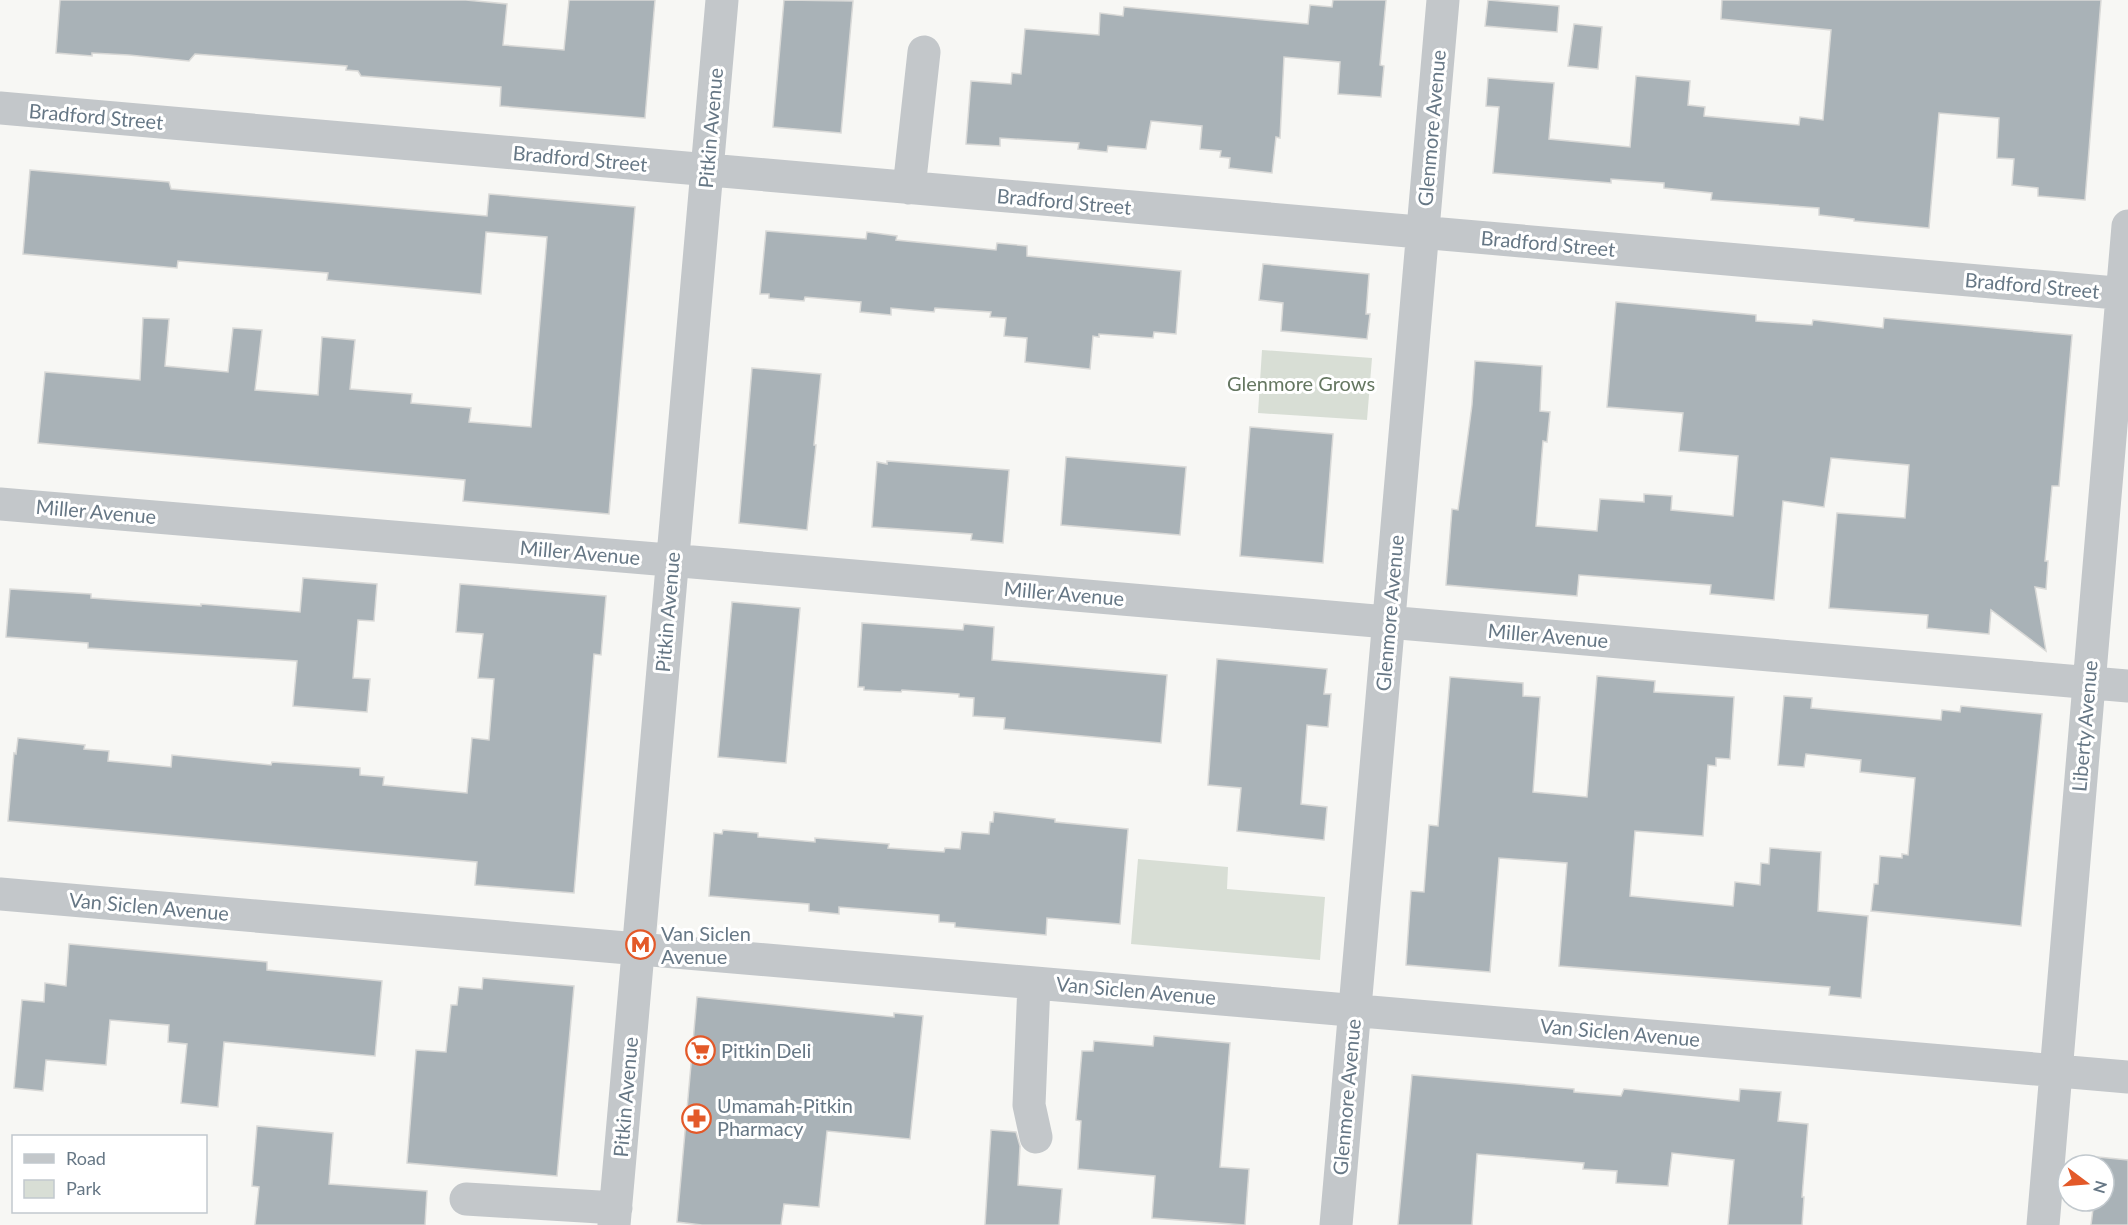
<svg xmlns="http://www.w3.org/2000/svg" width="2128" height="1225" viewBox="0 0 2128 1225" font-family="Lato,sans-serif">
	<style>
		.green { fill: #d8ded5 }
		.building { fill: #a9b2b7; stroke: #d9d9d7; stroke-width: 1.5 }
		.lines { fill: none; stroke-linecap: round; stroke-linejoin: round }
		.minor { stroke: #c3c7ca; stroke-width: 33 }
		.labels { text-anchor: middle; stroke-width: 6; stroke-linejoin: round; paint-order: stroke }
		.street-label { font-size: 20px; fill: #667785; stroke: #fff }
		.park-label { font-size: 20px; fill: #657761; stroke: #fff }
		.poi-label { font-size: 20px; fill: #667785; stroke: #fff; text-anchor: start }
	</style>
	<rect width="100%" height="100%" fill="#f7f7f4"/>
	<path class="green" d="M1262 350 1372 358 1367 420 1258 413Z
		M1138 859 1228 867 1227 889 1325 897 1320 960 1131 944Z"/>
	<path class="building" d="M60 0H466L507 4 503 45 564 50 569 0H655L645 118 500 106 501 87 361 76 358 71 346 70 347 66 195 54 189 61 129 55 92 53V56L56 53Z
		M784 0 853 1 841 133 773 127Z
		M1333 0H1386L1380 65 1384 66 1381 97 1338 94 1340 62 1284 57 1280 138 1276 137 1272 173 1229 168 1230 158 1220 157 1221 151 1200 149 1202 126 1151 121 1146 149 1108 146 1107 152 1078 149 1079 143 1000 138V146L966 144 971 81 1011 84 1012 73 1021 74 1025 29 1099 35 1100 13 1123 16 1124 7 1308 24 1310 5 1332 7Z
		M1488 0 1559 6 1557 32 1485 26Z
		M1722 0H2101L2085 200 2038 196V188L2012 185 2014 159 1997 158 1999 118 1939 113 1929 228 1854 221V219L1819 215V208L1711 200 1712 193 1664 188V183L1611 179V183L1493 173 1499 107 1486 106 1488 78 1554 83 1549 139 1630 147 1636 76 1690 81 1688 105 1705 107 1704 116 1799 125 1800 117 1823 120 1831 30 1721 19Z
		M1574 24 1602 27 1598 69 1568 66Z
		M30 170 169 182 171 189 487 216 489 194 635 207 609 514 463 501 465 480 38 443 45 372 140 380 143 318 169 319 165 366 228 372 233 328 262 330 255 390 318 395 322 337 355 340 350 389 412 394 411 403 471 408 469 422 531 427 547 237 486 232 481 294 327 280 328 273 178 261 177 268 23 254Z
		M766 231 866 239 867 232 897 236 896 240 996 250 997 243 1027 246V256L1181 271 1176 334 1154 332 1153 338 1099 334V337L1093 336 1090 369 1025 362 1027 338 1004 336 1006 318 990 317 991 312 935 308 934 312 891 308V315L860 312 861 302 805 297 804 301 769 298V294H760Z
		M1263 264 1369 274 1366 314H1370L1367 339 1281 331 1283 303 1259 300Z
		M1616 302 1756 315V321L1812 325 1813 320 1883 328 1884 318 2072 335 2059 486H2052L2045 561H2048L2046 589 2035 587 2046 651 1991 610 1989 634 1927 628 1928 615 1829 608 1837 513 1905 518 1909 465 1831 458 1824 507 1783 501 1774 600 1710 594 1711 585 1579 575 1577 596 1446 585 1452 509 1458 510 1472 405 1475 361 1542 366 1540 411 1550 412 1547 442 1543 441 1536 526 1597 531 1600 499 1644 502V494L1672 496 1671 510 1733 516 1738 456 1679 451 1683 413 1607 407Z
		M752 368 821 374 814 445H816L807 530 739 523Z
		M1250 427 1333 434 1323 563 1240 556Z
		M1066 457 1186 467 1180 535 1061 525Z
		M887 461 1009 470 1003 543 971 540 972 534 872 527 877 462 887 464Z
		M303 578 377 584 374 621 358 620 353 678 370 679 367 712 293 706 297 661 88 648V643L6 637 10 589 91 594V598L145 602 201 606V604L300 612Z
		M460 584 606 596 601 655 594 654 574 893 475 885 477 862 8 821 14 753 16 754 18 738 85 745 84 749 109 751 108 761 171 767 172 755 271 765 272 762 360 768V775L384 777 383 785 467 793 472 738 489 740 494 679 478 678 483 634 456 632Z
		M732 602 800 608 786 763 718 757Z
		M862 623 963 630 964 624 994 627 992 660 1167 675 1161 743 1004 729 1005 718 973 716 974 698 959 697V694L902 690 901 692 864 690V687H858Z
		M1217 659 1327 669 1324 694H1331L1328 727 1307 725 1301 804 1327 807 1324 840 1237 831 1241 788 1208 785Z
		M1597 676 1655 681 1654 692 1734 697 1730 759 1716 758V766L1708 765 1703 836 1635 831 1630 896 1733 906 1735 882 1760 885 1761 863 1769 864 1770 848 1821 852 1818 911 1868 916 1861 998 1829 995 1830 987 1559 966 1567 863 1499 858 1490 972 1406 965 1411 891 1424 892 1429 825 1438 826 1450 677 1523 683V696L1540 697 1533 792 1587 797Z
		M1784 696 1812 698 1811 708 1941 720 1942 710 1960 712 1961 706 2042 714 2021 926 1871 911 1874 884H1878L1880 856 1902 858V854L1908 855 1915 778 1860 772 1861 760 1806 754 1804 767 1778 765Z
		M994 812 1055 819V822L1128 829 1120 924 1047 918 1046 935 955 927V923L939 922V915L839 907V914L809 911V904L709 896 714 833 722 834 723 830 758 833V837L815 842V838L889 844 888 848 944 852 945 848 960 849 962 832 989 834 990 822H993Z
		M69 944 267 962V970L382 981 375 1056 224 1042 218 1107 181 1103 187 1044 168 1042 169 1025 110 1020 106 1065 46 1060 43 1091 14 1088 22 1000 44 1002 45 983 66 986Z
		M483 978 574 986 557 1176 407 1163 416 1050 446 1052 451 1005H457L459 987 482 989Z
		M697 997 894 1017V1013L923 1016 910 1139 827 1131 819 1207 784 1204 781 1225H702L677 1222Z
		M1154 1036 1230 1043 1220 1167 1249 1169 1245 1225 1152 1218 1155 1176 1078 1169 1081 1121 1076 1120 1082 1051H1093L1094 1041 1153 1046Z
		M1412 1075 1574 1089V1092L1621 1096 1624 1089 1739 1101 1740 1089 1781 1092 1778 1121 1808 1124 1802 1197H1804L1802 1225H1728L1734 1160 1672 1153 1668 1186 1616 1183 1617 1171 1583 1169 1584 1163 1477 1154 1472 1225H1398Z
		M257 1126 333 1133 329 1184 427 1191 425 1225H255L259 1187 252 1186Z
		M991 1130 1016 1132 1020 1146 1018 1185 1062 1189 1059 1225H985Z
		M2098 1157 2128 1160V1225H2091L2094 1201H2104V1165H2098Z"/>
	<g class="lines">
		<path class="minor" d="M0 108 2128 294
			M909 188 924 52
			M0 504 728 565 2128 686
			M0 894 2128 1077
			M1034 983 1029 1105 1036 1137
			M466 1199 616 1208
			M614 1225 722 0
			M1336 1225 1443 0
			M2043 1225 2128 226"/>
	</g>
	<defs>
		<symbol id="metro-ring" viewBox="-11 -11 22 22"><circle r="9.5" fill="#fff" stroke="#e35929" stroke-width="1.5"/><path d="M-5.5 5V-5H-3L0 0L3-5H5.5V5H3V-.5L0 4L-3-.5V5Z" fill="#e35929"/></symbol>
		<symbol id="supermarket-ring" viewBox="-11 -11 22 22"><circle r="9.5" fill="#fff" stroke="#e35929" stroke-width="1.5"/><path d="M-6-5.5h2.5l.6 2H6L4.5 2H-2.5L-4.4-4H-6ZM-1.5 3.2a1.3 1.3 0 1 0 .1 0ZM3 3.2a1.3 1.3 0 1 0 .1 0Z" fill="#e35929"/></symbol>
		<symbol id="pharmacy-ring" viewBox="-11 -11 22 22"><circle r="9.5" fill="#fff" stroke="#e35929" stroke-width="1.5"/><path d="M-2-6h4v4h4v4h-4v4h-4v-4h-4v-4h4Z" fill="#e35929"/></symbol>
	</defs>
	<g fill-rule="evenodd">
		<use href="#metro-ring" x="624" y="928" width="33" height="33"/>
		<use href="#supermarket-ring" x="684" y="1034" width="33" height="33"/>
		<use href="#pharmacy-ring" x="680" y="1102" width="33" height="33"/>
	</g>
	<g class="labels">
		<g class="street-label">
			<text transform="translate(96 117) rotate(5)" y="7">Bradford Street</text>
			<text transform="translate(711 128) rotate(-85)" y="7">Pitkin Avenue</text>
			<text transform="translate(1432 128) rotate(-85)" y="7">Glenmore Avenue</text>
			<text transform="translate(580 159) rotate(5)" y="7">Bradford Street</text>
			<text transform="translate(1064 202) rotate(5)" y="7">Bradford Street</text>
			<text transform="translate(1548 244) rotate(5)" y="7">Bradford Street</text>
			<text transform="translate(2032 286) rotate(5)" y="7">Bradford Street</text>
			<text transform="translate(96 512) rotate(5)" y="7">Miller Avenue</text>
			<text transform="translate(580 553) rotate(5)" y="7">Miller Avenue</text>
			<text transform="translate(1064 594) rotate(5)" y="7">Miller Avenue</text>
			<text transform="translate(668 612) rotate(-85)" y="7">Pitkin Avenue</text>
			<text transform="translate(1390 613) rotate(-85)" y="7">Glenmore Avenue</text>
			<text transform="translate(1548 636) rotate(5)" y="7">Miller Avenue</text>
			<text transform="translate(2085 726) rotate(-85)" y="7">Liberty Avenue</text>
			<text transform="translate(149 907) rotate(5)" y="7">Van Siclen Avenue</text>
			<text transform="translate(1136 991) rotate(5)" y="7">Van Siclen Avenue</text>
			<text transform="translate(1620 1033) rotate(5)" y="7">Van Siclen Avenue</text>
			<text transform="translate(626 1097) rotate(-85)" y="7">Pitkin Avenue</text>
			<text transform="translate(1347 1097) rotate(-85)" y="7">Glenmore Avenue</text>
		</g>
		<g class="park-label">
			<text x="1301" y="391">Glenmore Grows</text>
		</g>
		<g class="poi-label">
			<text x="661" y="941">Van Siclen<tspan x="661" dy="23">Avenue</tspan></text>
			<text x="721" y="1058">Pitkin Deli</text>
			<text x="717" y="1113">Umamah-Pitkin<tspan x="717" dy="23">Pharmacy</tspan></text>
		</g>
	</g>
	<rect x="12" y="1135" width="195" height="78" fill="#ffffff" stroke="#c2c9ce" stroke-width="1.5"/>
	<rect x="24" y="1154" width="30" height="9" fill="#c3c7ca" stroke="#c2c9ce" stroke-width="1.5"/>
	<text x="66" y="1165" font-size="18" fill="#667785">Road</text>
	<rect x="24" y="1180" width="30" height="18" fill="#d8ded5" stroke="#c2c9ce" stroke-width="1.5"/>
	<text x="66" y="1195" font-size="18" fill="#667785">Park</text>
	<g transform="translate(2086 1183) rotate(106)"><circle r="28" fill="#ffffff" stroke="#c2c9ce" stroke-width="1.5"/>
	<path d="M0-4.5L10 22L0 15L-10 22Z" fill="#e35929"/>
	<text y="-9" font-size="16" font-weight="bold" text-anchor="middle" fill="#667785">N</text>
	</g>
</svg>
